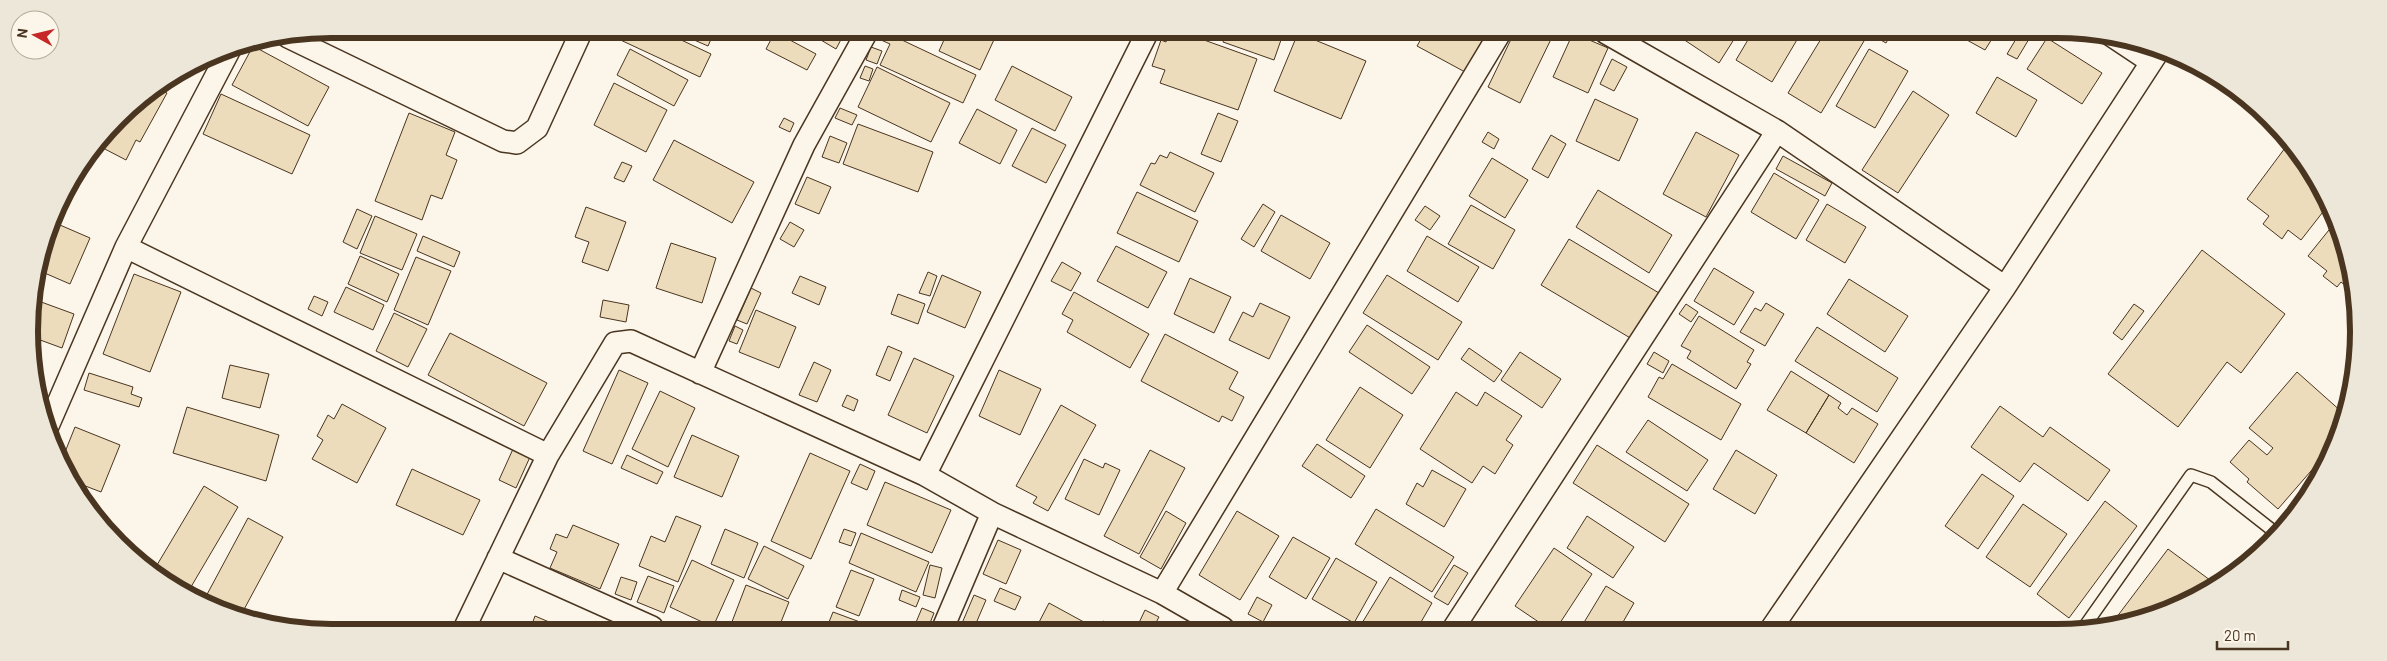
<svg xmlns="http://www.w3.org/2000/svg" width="2387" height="661" viewBox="0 0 2387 661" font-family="Barlow,sans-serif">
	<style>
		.building { fill: #ecdcbc; stroke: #4a3520 }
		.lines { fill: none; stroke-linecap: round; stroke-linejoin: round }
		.service-casing { stroke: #4a3520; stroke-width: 14 }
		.minor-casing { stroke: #4a3520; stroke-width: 24 }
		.service { stroke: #fbf6e9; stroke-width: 11 }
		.minor { stroke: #fbf6e9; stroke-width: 21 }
		.rim { fill: none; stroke: #4a3520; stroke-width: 6 }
	</style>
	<rect width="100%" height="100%" fill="#fbf6e9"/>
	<path class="building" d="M554 29 573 30 569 38Z
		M617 30H660L711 54 700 77 614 37Z
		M671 30H715L708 46Z
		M804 30H846L836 49Z
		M948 31H998L980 70 939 51Z
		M1170 31H1179L1257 59 1238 110 1160 83 1165 70 1152 66 1161 40 1166 42Z
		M775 32 816 54 807 70 766 49Z
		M885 32 976 75 963 103 880 65 890 44 881 40Z
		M1226 32H1267L1282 37 1274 60 1223 42Z
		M1425 32H1471L1483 39 1465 72 1417 46Z
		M1298 33 1366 61 1341 119 1274 91Z
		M1514 33H1554L1520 103 1488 87Z
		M1573 33 1608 48 1588 93 1553 77Z
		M1683 33H1738L1719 63 1680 37Z
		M1752 33H1801L1772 82 1736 60Z
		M1824 34H1851L1864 41 1821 113 1788 93Z
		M1870 34H1891L1886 43Z
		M1956 34H1995L1985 50Z
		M2019 34H2032L2017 59 2007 54Z
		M2047 38 2102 73 2082 104 2027 69Z
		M253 46 329 87 308 126 232 85Z
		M871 47 882 51 877 64 866 60Z
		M630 49 688 80 674 106 617 75Z
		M1869 49 1908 71 1875 128 1836 106Z
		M1612 59 1627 67 1614 91 1600 84Z
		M865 66 873 69 869 81 860 78Z
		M1012 66 1072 97 1055 131 995 100Z
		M877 67 950 103 931 142 858 107Z
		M1997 77 2037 100 2016 137 1976 113Z
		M614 83 667 110 646 152 594 125Z
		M157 88 167 93 140 142 136 140 126 160 101 147V144L131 104Z
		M1913 91 1949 115 1898 193 1862 170Z
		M221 94 310 135 292 174 203 134Z
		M1595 99 1638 119 1619 161 1576 141Z
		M840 108 857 115 852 125 835 118Z
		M977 109 1017 130 1000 164 959 143Z
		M409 113 455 132 446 155 457 160 442 199 431 195 422 220 375 201Z
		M1218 113 1238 121 1221 162 1201 154Z
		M784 118 794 123 790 132 779 127Z
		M858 124 933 152 918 192 843 164Z
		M1032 128 1066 145 1046 183 1012 166Z
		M1488 132 1499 139 1494 149 1482 142Z
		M1696 132 1739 155 1706 217 1663 194Z
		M1551 135 1566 144 1548 178 1532 169Z
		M830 136 847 143 839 163 822 157Z
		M674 140 754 182 732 223 653 180Z
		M2288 144 2307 163 2326 208 2301 240 2288 230 2282 239 2263 224 2269 216 2247 199Z
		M1170 152 1214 173 1195 212 1140 185 1151 163 1155 164 1160 155 1167 158Z
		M1783 156 1832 183 1825 196 1776 169Z
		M1492 158 1528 180 1505 218 1469 196Z
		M622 162 632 166 624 182 614 178Z
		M1774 173 1819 200 1796 239 1751 212Z
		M807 177 831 187 819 214 795 204Z
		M1598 190 1672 235 1649 273 1576 227Z
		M1137 192 1198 221 1179 262 1117 233Z
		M1263 204 1275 212 1254 247 1241 239Z
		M1827 204 1866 227 1845 263 1806 240Z
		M1471 205 1515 230 1493 269 1448 244Z
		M1425 206 1440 216 1430 230 1415 220Z
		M586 207 626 222 608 271 582 262 589 242 575 237Z
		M357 209 372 216 357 249 343 242Z
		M1281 215 1330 243 1310 279 1261 251Z
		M375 216 417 234 402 270 360 253Z
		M53 222 90 238 70 284 40 271Z
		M790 222 804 230 794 247 780 239Z
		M2333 225 2352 271V291L2341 282 2337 287 2323 276 2327 271 2308 256Z
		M423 236 460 252 454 267 417 251Z
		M1427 236 1479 267 1458 302 1407 271Z
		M1569 239 1659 293 1632 339 1541 285Z
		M671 243 716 258 702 303 656 288Z
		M1116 246 1167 272 1148 308 1097 281Z
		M2202 250 2285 314 2241 373 2227 362 2178 427 2108 374Z
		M360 256 399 274 387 302 348 284Z
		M416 257 451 271 428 325 394 310Z
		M1062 262 1081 273 1071 291 1051 281Z
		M1714 268 1754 292 1734 325 1694 301Z
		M928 272 937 276 930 296 919 293Z
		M134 274 181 292 150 372 103 354Z
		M942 275 981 292 965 328 927 312Z
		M1387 275 1462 322 1438 360 1363 313Z
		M800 276 826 287 819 305 792 293Z
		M1190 278 1231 297 1214 333 1174 314Z
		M1849 279 1908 316 1885 352 1827 314Z
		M346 287 384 305 373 330 334 312Z
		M751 288 761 293 747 324 737 320Z
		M1074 292 1149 334 1130 368 1067 332 1073 320 1062 314Z
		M898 294 925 304 918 324 891 314Z
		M314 296 328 302 322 316 308 309Z
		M33 299 74 314 62 348 32 337 29 310Z
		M603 300 629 305 626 322 600 317Z
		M1260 303 1290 317 1269 359 1229 340 1243 312 1253 317Z
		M1766 303 1784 314 1765 346 1740 332 1755 308 1761 311Z
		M1686 304 1698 312 1691 322 1679 314Z
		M2134 304 2144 311 2122 340 2113 333Z
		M756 310 796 327 779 368 739 352Z
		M394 313 427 329 408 367 376 351Z
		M1699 316 1754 350 1747 362 1751 364 1736 389 1687 358 1691 351 1681 346Z
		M1367 325 1430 367 1412 394 1349 352Z
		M735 326 743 330 737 344 729 341Z
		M1817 327 1898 378 1877 412 1795 361Z
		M450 333 547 383 524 426 428 375Z
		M1165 334 1238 372 1229 389 1244 397 1232 421 1222 416 1219 422 1141 381Z
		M888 346 902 352 890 381 876 375Z
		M1469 348 1502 371 1494 382 1461 359Z
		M1520 352 1561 379 1542 408 1501 380Z
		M1654 352 1669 361 1663 373 1647 364Z
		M914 358 954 376 927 433 888 415Z
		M814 362 831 370 817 402 799 395Z
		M1672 364 1741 404 1721 440 1648 397 1659 377 1663 379Z
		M230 365 269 374 260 408 222 398Z
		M619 370 648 383 612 464 583 451Z
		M999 370 1041 389 1020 435 979 416Z
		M1791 371 1829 395 1806 433 1767 410Z
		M2297 372 2343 413 2330 449 2278 509 2247 482 2249 479 2230 462 2249 440 2267 455 2273 448 2249 428Z
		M89 373 133 387 131 394 142 398 139 407 84 390Z
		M1360 387 1403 415 1370 468 1326 440Z
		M660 391 695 408 668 467 632 449Z
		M1456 392 1477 406 1485 392 1522 416 1506 440 1513 445 1495 474 1483 466 1472 483 1420 449Z
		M847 395 858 400 854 411 842 406Z
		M1829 395 1841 403 1838 408 1847 415 1852 408 1878 424 1854 463 1806 433Z
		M342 404 386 428 357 483 312 459 323 440 317 436 328 415 334 419Z
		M1061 405 1096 425 1048 511 1033 503 1037 497 1016 486Z
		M2000 406 2043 437 2050 427 2110 470 2088 501 2034 463 2020 482 1971 447Z
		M187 407 279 435 266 481 173 453Z
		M1648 420 1708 460 1687 491 1626 452Z
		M75 427 120 445 101 492 75 482 63 457Z
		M692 435 739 456 722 497 674 477Z
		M1317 444 1365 476 1351 498 1302 466Z
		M1597 445 1689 504 1665 542 1573 483Z
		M513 449 530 457 516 488 499 480Z
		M1150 450 1185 468 1139 554 1104 536Z
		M1736 450 1777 475 1755 514 1713 489Z
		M810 453 850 471 811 559 771 541Z
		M627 455 663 472 657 484 621 468Z
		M1084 459 1103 468 1105 463 1120 470 1099 515 1065 499Z
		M860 464 875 471 867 490 851 483Z
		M412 469 480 500 463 535 396 505Z
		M1432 470 1466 489 1444 527 1406 504 1417 483 1423 487Z
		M1982 474 2014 496 1978 549 1945 526Z
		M885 482 951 510 932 553 867 525Z
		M204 486 238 507 188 592 154 570Z
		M2105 501 2137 526 2069 618 2037 594Z
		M2023 504 2067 534 2030 587 1986 557Z
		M1376 509 1454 557 1432 592 1355 544Z
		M1166 511 1186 523 1161 569 1140 557Z
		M1237 511 1279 536 1240 600 1199 575Z
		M676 516 701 526 678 582 639 566 651 536 665 542Z
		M1587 516 1634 547 1613 578 1567 548Z
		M248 518 283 537 241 615 204 600Z
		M573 525 619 544 600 589 550 568 557 552 550 549 556 534 567 538Z
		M725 529 758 543 744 578 711 564Z
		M844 529 856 533 851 546 839 542Z
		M861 533 929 562 916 592 849 563Z
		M1293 537 1330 558 1306 599 1269 577Z
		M998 540 1021 550 1006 584 983 574Z
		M764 546 804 566 788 599 748 579Z
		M1554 548 1592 574 1556 629H1549L1515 606Z
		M2168 549 2214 583 2172 609 2110 626Z
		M1336 558 1377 582 1354 623 1312 599Z
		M692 560 734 580 713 627 670 607Z
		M930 565 942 568 935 598 923 595Z
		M1454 565 1468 573 1448 605 1434 597Z
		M851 570 874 579 859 616 836 607Z
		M648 576 674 586 664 613 637 602Z
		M621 577 637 582 631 600 615 594Z
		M1390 577 1432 603 1417 629 1359 628Z
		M746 585 789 602 779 627H730Z
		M1606 586 1634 603 1619 629H1580Z
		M1000 588 1021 597 1015 610 994 601Z
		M902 590 920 597 916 607 899 600Z
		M974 595 986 600 974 628H960Z
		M1257 597 1272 605 1263 622 1248 614Z
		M1049 603 1093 627 1092 628H1036Z
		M922 608 934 613 928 628H916L914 627Z
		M1145 610 1159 617 1153 628 1137 627Z
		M833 612 860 622 858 628 827 627Z
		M535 616 561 627H531Z
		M1103 621 1117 628H1100Z
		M1660 623 1671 629H1657Z"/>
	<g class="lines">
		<defs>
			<path id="service" d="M2082 630 2191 475 2211 482 2276 533"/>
			<path id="minor" d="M1606 33 1777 131 2005 287
				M2109 34 2151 62
				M288 37 503 141 517 143 537 128 582 30
				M126 247 548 455
				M700 373 804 145 868 30
				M48 426 126 247 230 49
				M925 475 1148 31
				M498 558 652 627
				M1162 593 1500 33
				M465 627 548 455 615 343 631 341 925 475 992 513 1162 593 1223 628
				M943 628 992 513
				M1453 629 1777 131
				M1771 629 2005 287 2158 52"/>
		</defs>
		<use href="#service" class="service-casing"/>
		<use href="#minor" class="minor-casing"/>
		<use href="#service" class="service"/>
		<use href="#minor" class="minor"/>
	</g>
	<path d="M0 0H2387V661H0ZM331 38H2057A293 293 0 0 1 2350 331V331A293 293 0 0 1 2057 624H331A293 293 0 0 1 38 331V331A293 293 0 0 1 331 38Z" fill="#ede7d9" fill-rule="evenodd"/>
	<path class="rim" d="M331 38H2057A293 293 0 0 1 2350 331V331A293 293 0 0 1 2057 624H331A293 293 0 0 1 38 331V331A293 293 0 0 1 331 38Z"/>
	<g transform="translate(35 35) rotate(278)"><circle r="24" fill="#fbf6e9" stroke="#b4a999"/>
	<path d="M0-4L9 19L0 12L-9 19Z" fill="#c62828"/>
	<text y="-8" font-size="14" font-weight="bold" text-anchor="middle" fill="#4a3520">N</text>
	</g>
	<path d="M2217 641v8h71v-8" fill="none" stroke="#4a3520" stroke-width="2.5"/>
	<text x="2224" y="641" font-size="15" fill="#4a3520" stroke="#fbf6e9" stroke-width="4" paint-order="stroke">20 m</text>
</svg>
